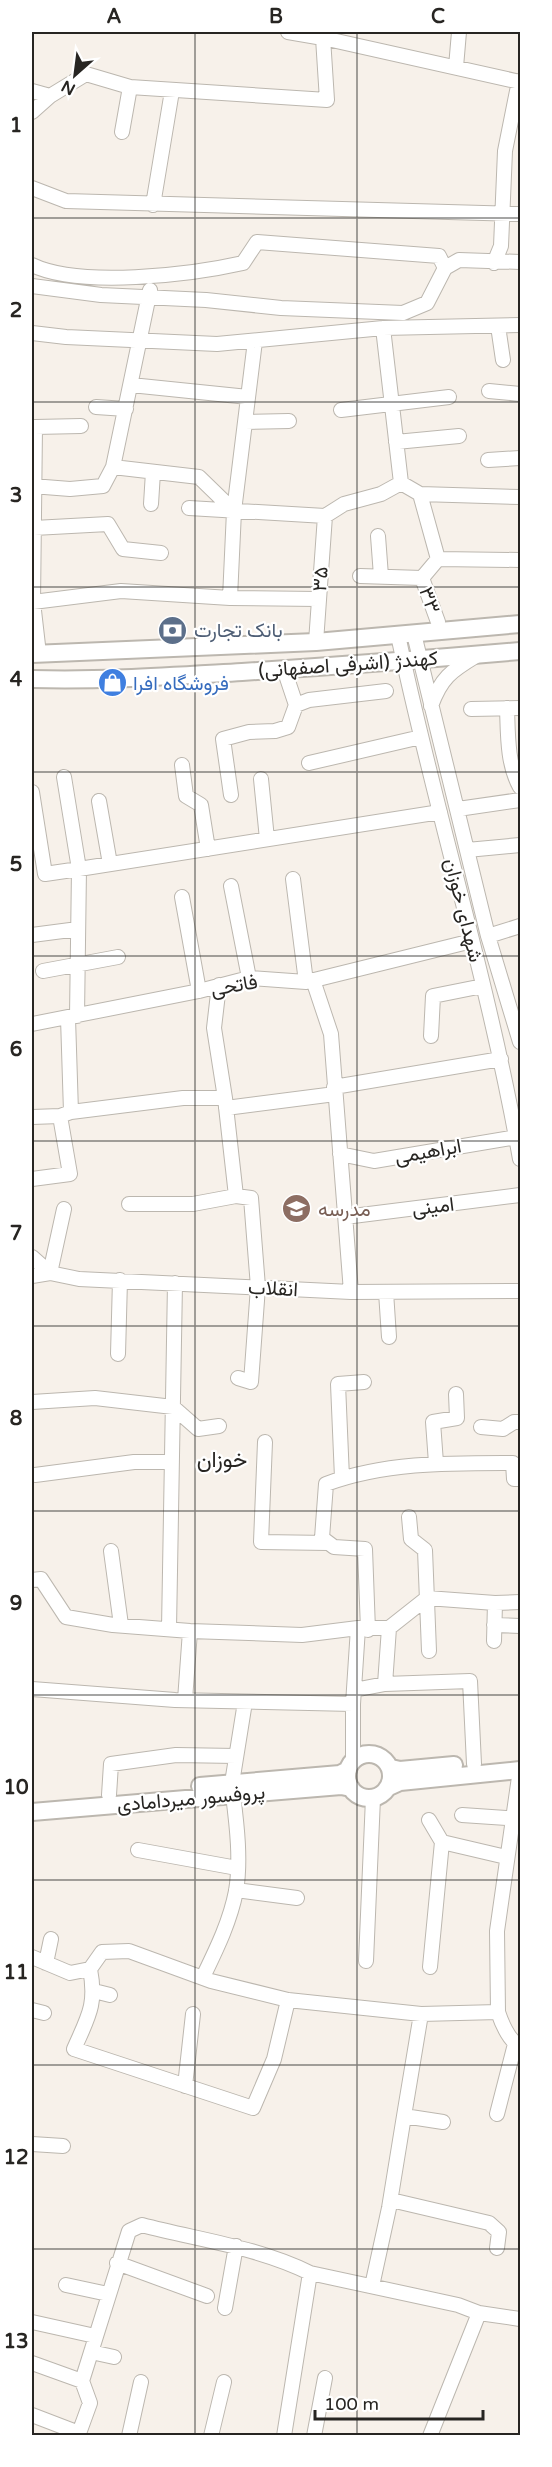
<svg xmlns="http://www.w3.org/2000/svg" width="552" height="2467" viewBox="0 0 552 2467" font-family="'Varela Round',Vazirmatn,sans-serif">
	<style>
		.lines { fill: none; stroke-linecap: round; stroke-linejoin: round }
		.minor-casing { stroke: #bcb7af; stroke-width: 16 }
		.major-casing { stroke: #bcb7af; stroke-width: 20 }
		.minor { stroke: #fff; stroke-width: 14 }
		.major { stroke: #fff; stroke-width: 16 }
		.grid { fill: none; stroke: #272522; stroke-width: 1.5; stroke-opacity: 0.55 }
		.labels { text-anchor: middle; stroke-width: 4.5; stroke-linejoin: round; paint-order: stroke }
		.street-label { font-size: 20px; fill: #272522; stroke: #fff }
		.service-label { font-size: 20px; fill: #4e5e75; stroke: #fff; text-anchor: start }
		.shop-label { font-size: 20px; fill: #366cbe; stroke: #fff; text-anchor: start }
		.education-label { font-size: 20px; fill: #785e54; stroke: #fff; text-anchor: start }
		.quarter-label { font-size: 22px; fill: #272522; stroke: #fff }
		.neatline { fill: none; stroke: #272522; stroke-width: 2 }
		.grid-label { font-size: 20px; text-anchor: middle; font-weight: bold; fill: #272522 }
	</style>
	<rect width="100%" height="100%" fill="#f7f1ea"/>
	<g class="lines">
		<defs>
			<path id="minor" d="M323 32V38L520 82
				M456 67 459 32
				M32 91 50 96
				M32 112 50 96 86 74 130 87 327 100 323 38 288 32
				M122 132 130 87
				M32 188 66 201 520 214
				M153 205 172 91
				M494 263 501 246 505 151 519 81
				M32 265C80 288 190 275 243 263L257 242 439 256 445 268
				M32 286 101 295 206 300 281 308 403 313 427 303 445 268 459 260 520 262
				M150 290 113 467 199 477 234 511
				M498 326 503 360
				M383 328 401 483 420 494 438 559 520 560
				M32 333 66 337 217 344 383 328 520 325
				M255 341 234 511 230 598 318 599
				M131 385 248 397
				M489 391 520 394
				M96 407 126 409
				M341 410 449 397
				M245 422 289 421
				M32 427H35L33 602 32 603
				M35 427 81 426
				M396 442 459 436
				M488 460 520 458
				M32 486 70 489 103 486 113 467
				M420 494 520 497
				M151 504 153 472
				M189 508 325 516 344 504 381 494 401 483
				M34 528 108 524 123 549 161 553
				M378 536 381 576
				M360 576 422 578 438 559
				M422 578 438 622
				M414 634 488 936 520 1042
				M398 635C435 811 489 982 520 1159
				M316 642 325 516
				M39 654 33 602 121 591 230 598
				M284 669 296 705
				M431 706C441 678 451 671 476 656
				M507 708C508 734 507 764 520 787
				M471 709 520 708
				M309 763 421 737
				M182 765 186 796 201 805 208 849
				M261 779 267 839
				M32 792 45 874 79 869 64 777
				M231 795 223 739 249 732 275 731 288 727 296 705 309 700 386 691
				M99 801 110 864
				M458 809 520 800
				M467 850 520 845
				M293 879 306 982
				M231 886 249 978
				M182 897 199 991
				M32 935 78 929
				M488 936 520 926
				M43 971 118 957
				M313 980 331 1034 351 1292
				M219 985 214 1028 225 1098 236 1196 251 1198 258 1287 251 1382 238 1378
				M77 1016 79 869 440 812
				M32 1024 199 991 249 978 306 982 472 941
				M431 1036 433 996 483 986
				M334 1087 501 1059
				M226 1108 335 1094
				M71 1112 183 1098H225
				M32 1117 60 1116
				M340 1154 374 1161 517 1137
				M32 1179 70 1174 60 1116 71 1112 68 1018
				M129 1204H193L236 1196
				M345 1217 520 1195
				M32 1257 50 1273 79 1279 351 1292 520 1291
				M32 1276 50 1273 64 1209
				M386 1292 389 1337
				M118 1354 120 1280
				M32 1402 95 1398 173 1407 198 1429 219 1426
				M481 1427 503 1429 514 1422H520
				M265 1442 261 1542 328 1543
				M436 1463 433 1422 457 1418 456 1394
				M35 1475 134 1462H172
				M342 1478 338 1384 364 1382
				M409 1517 411 1539 425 1550 429 1651
				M111 1551 121 1625
				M32 1580 41 1579 66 1617 113 1625 190 1631 302 1635 358 1628H389L427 1598 495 1603 520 1602
				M494 1625 520 1626
				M169 1629 175 1283
				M368 1630 365 1549 334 1547 322 1538 326 1484C386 1462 450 1463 513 1463L514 1479H520
				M494 1641 495 1603
				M385 1684 389 1628
				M32 1689 175 1700 353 1704 358 1628
				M354 1690 385 1684 470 1681 474 1764
				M185 1700 190 1631
				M353 1704V1760
				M520 1770 497 1931 498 2012C502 2024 509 2040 520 2047
				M232 1783 245 1702
				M109 1795 111 1764 176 1755 236 1756
				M462 1815 520 1819
				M429 1820 442 1842 506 1857
				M138 1850 237 1868
				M236 1890 297 1898
				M32 1957 70 1973 90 1969 102 1952 129 1951 211 1981 288 2000 421 2014 498 2012
				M366 1961 373 1798
				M46 1963 51 1939
				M430 1967 442 1842
				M90 1969C97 2005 88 2017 74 2049L253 2108 274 2059 288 2000
				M203 1977C216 1950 230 1922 236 1891 241 1861 237 1826 233 1795
				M94 1991 110 1995
				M32 2010 44 2013
				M185 2086 193 2014
				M497 2114 515 2044
				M404 2116 421 2014
				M32 2144 63 2146
				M391 2200 489 2223 499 2232 497 2248
				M117 2263 207 2296
				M66 2285 108 2294
				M372 2286 389 2208 404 2116 443 2122
				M225 2308 236 2246
				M32 2322 95 2336
				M91 2352 114 2357
				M32 2363 82 2381
				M32 2415 79 2433
				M78 2436 90 2403 82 2381 129 2231 142 2225C199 2240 257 2247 310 2273
				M129 2436 141 2382
				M211 2436 224 2382
				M284 2436 310 2273 458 2305 479 2313 520 2319
				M314 2436 325 2378
				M430 2436 479 2313"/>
			<path id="major" d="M32 654 316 642 520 624
				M32 679C102 681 172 676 242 672 335 666 428 659 520 651
				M347 1776a22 22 0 1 1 44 0a22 22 0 1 1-44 0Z
				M391 1768 400 1770 454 1765
				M200 1786 340 1774 348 1770
				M389 1787 400 1782 520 1770
				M32 1812 341 1786 351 1788"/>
		</defs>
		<use href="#minor" class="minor-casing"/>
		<use href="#major" class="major-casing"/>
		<use href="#minor" class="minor"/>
		<use href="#major" class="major"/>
	</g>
	<path class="grid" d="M195 32V2436M357 32V2436M32 218H520M32 402H520M32 587H520M32 772H520M32 956H520M32 1141H520M32 1326H520M32 1511H520M32 1695H520M32 1880H520M32 2065H520M32 2249H520"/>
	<defs>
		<symbol id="bank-disc" viewBox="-11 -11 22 22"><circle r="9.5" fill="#5c6f8a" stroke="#fff"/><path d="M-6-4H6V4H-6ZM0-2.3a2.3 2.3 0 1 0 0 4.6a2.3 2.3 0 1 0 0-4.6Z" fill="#fff"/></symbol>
		<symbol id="shop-disc" viewBox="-11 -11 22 22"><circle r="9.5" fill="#3f7fe0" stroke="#fff"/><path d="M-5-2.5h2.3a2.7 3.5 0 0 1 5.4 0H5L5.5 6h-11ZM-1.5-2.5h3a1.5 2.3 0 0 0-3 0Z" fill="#fff"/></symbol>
		<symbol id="school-disc" viewBox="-11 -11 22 22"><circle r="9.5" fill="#8d6e63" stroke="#fff"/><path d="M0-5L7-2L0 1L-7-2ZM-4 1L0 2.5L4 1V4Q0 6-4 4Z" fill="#fff"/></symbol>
	</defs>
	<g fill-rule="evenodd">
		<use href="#bank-disc" x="156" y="614" width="33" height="33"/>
		<use href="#shop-disc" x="96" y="666" width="33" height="33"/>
		<use href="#school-disc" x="280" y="1192" width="33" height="33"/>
	</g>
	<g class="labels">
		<g class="street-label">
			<text transform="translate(320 579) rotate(-86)" y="7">۳۵</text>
			<text transform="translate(430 600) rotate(71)" y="7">۳۳</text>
			<text transform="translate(348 664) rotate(-4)" y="7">کهندژ (اشرفی اصفهانی)</text>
			<text transform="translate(464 910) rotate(76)" y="7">شهدای خوزان</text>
			<text transform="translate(234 985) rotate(-10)" y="7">فاتحی</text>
			<text transform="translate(428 1151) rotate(-10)" y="7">ابراهیمی</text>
			<text transform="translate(433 1206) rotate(-7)" y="7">امینی</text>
			<text transform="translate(273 1288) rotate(3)" y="7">انقلاب</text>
			<text transform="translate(191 1798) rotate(-5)" y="7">پروفسور میردامادی</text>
		</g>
		<g class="service-label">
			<text x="194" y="637">بانک تجارت</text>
		</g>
		<g class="shop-label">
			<text x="133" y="690">فروشگاه افرا</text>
		</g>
		<g class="education-label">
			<text x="318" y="1216">مدرسه</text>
		</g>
		<g class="quarter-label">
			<text x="222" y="1467">خوزان</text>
		</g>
	</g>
	<rect width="552" height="2467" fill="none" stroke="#ffffff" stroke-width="66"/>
	<g transform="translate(75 75) rotate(208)" stroke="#ffffff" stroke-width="4.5" paint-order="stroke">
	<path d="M0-4.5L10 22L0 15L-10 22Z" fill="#272522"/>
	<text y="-9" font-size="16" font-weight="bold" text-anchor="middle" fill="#272522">N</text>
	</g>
	<path d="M315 2410v9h168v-9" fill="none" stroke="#272522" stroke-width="3"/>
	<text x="324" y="2410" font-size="18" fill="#272522" stroke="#ffffff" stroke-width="4.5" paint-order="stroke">100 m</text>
	<rect x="33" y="33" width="486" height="2401" class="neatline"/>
	<g class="grid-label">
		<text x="114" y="23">A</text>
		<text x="276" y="23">B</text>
		<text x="438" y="23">C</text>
		<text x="16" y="132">1</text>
		<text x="16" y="317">2</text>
		<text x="16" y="502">3</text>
		<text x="16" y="686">4</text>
		<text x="16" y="871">5</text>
		<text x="16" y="1056">6</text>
		<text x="16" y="1240">7</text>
		<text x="16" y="1425">8</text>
		<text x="16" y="1610">9</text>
		<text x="16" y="1794">10</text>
		<text x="16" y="1979">11</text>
		<text x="16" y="2164">12</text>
		<text x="16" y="2348">13</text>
	</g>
</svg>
